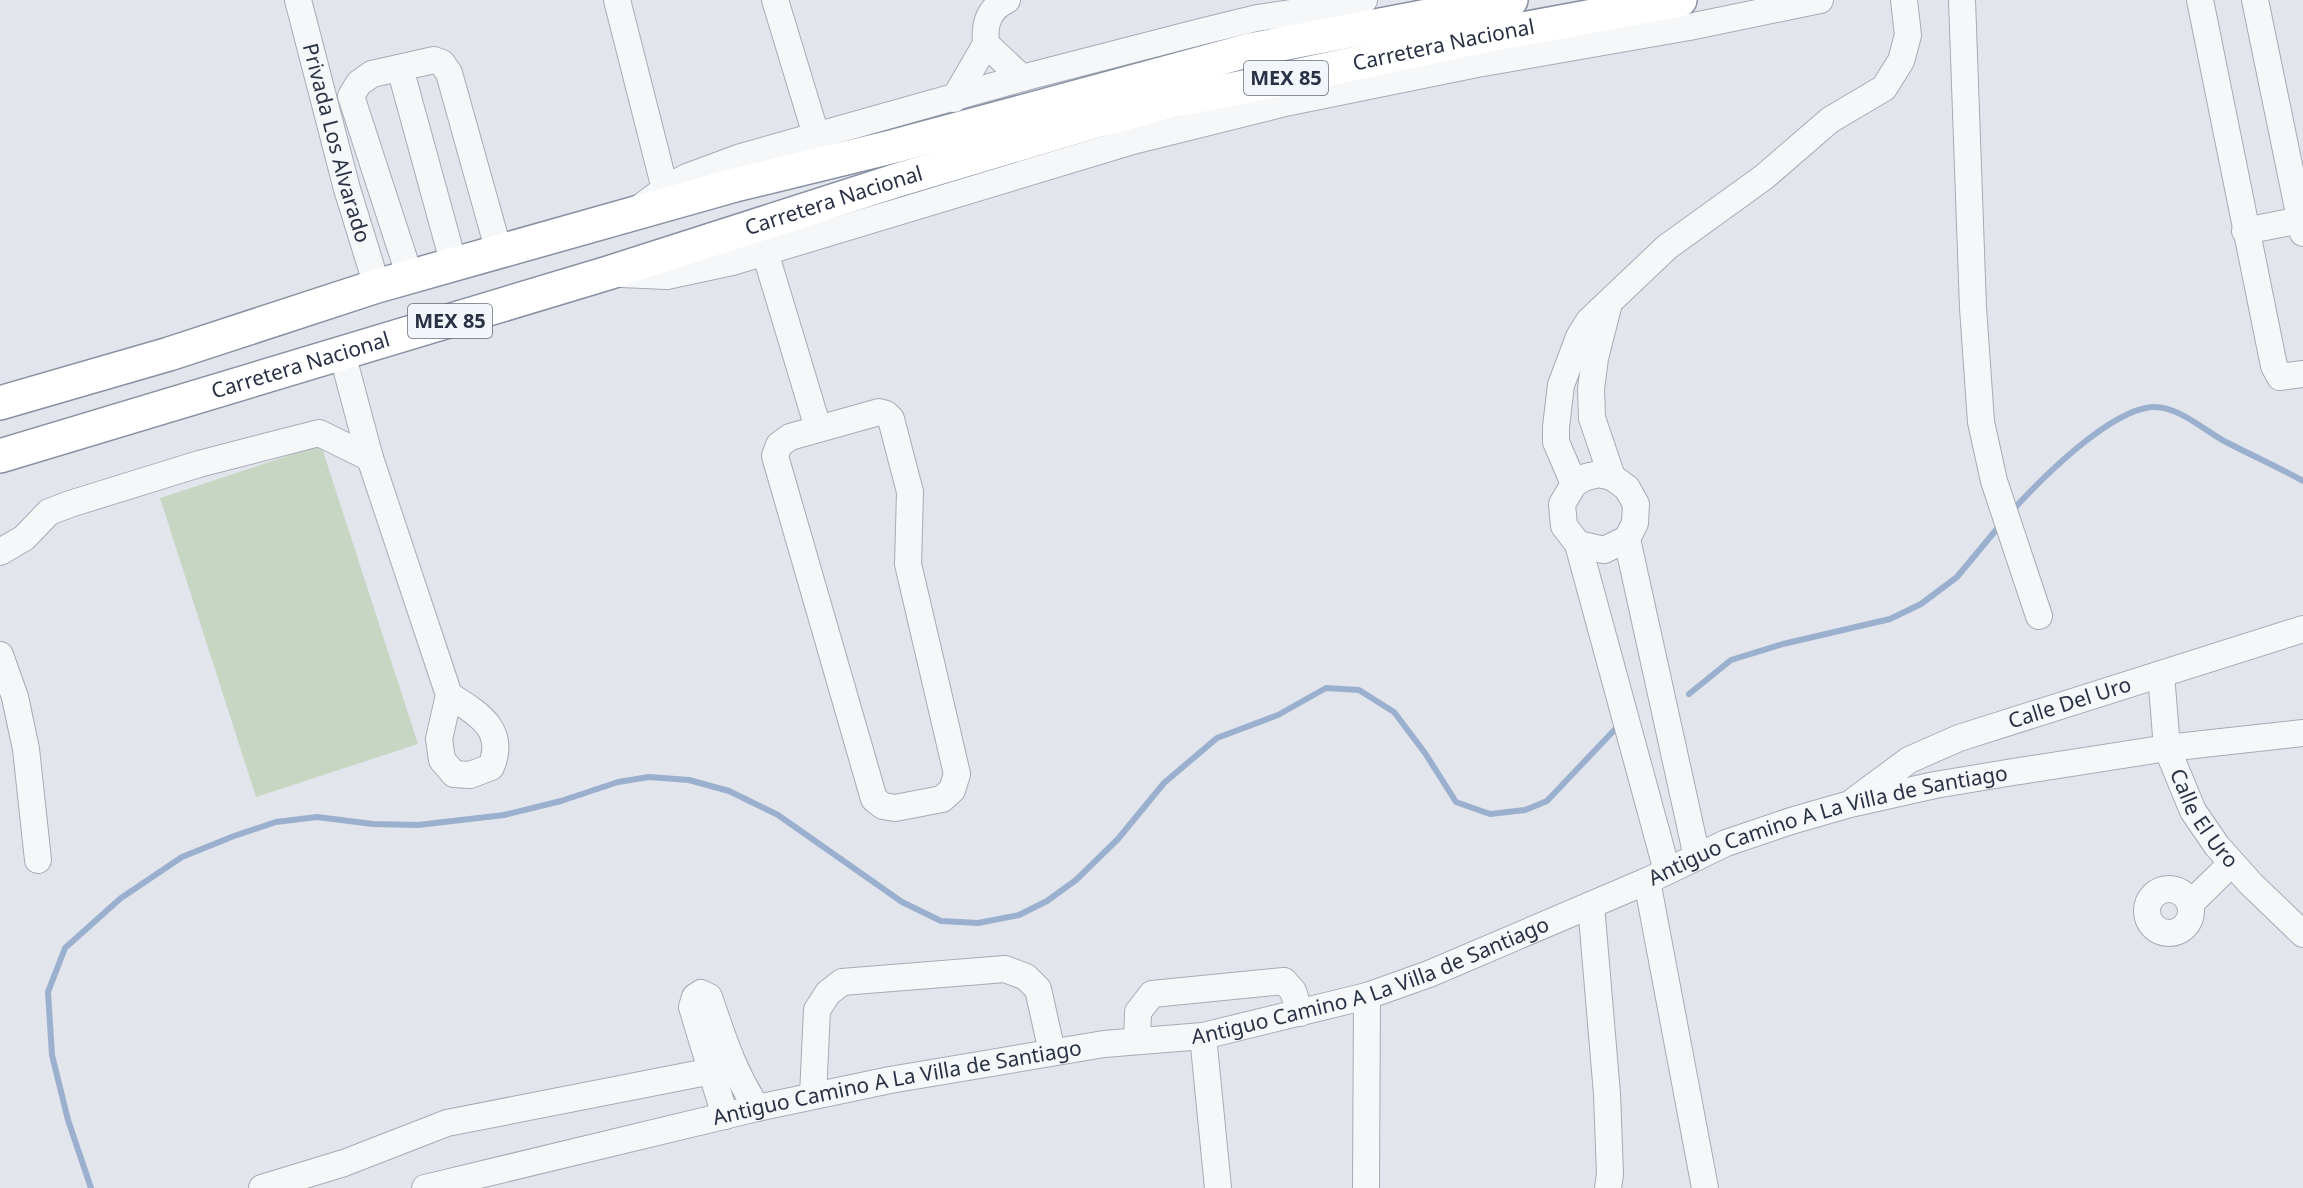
<svg xmlns="http://www.w3.org/2000/svg" width="2303" height="1188" viewBox="0 0 2303 1188" font-family="'Noto Sans',sans-serif">
	<style>
		.green { fill: #c6d6c3 }
		.lines { fill: none; stroke-linecap: round; stroke-linejoin: round }
		.stream { stroke: #9bb0ce; stroke-width: 6 }
		.minor-casing { stroke: #a7abb7; stroke-width: 28 }
		.highway-casing { stroke: #8891a3; stroke-width: 36 }
		.minor { stroke: #f5f7f9; stroke-width: 26 }
		.highway { stroke: #fff; stroke-width: 33 }
		.labels { text-anchor: middle; stroke-width: 4.5; stroke-linejoin: round; paint-order: stroke }
		.shield { fill: #f2f5f9; stroke: #656c7b; stroke-width: 1.5 }
		.shield-label { font-size: 20px; font-weight: bold; fill: #293145 }
		.street-label { font-size: 21px; fill: #293145; stroke: #f2f5f9 }
	</style>
	<rect width="100%" height="100%" fill="#e2e5ec"/>
	<path class="green" d="M321 445 418 744 256 797 160 498Z"/>
	<g class="lines">
		<path class="stream" d="M2011 512C2040 480 2108 411 2152 407 2177 405 2205 431 2226 442 2251 455 2278 467 2303 481
			M1689 694 1731 660 1783 644 1890 619 1921 604 1957 577 2001 524
			M91 1188 68 1120 52 1055 48 992 65 948 121 898 182 857 234 836 276 822 317 817 373 824 418 825 504 815 561 801 618 782 649 777 689 780 729 791 778 815 902 902 941 921 978 923 1019 915 1047 901 1076 880 1118 839 1164 783 1217 738 1278 715 1326 688 1359 690 1394 712 1425 753 1456 802 1490 814 1525 810 1547 801 1620 724"/>
		<defs>
			<g id="minor">
				<path id="s1" d="M298 0 347 189 377 286"/>
				<path d="M617 0 665 189"/>
				<path d="M775 0 816 135"/>
				<path d="M1962 0 1973 308 1981 422 1994 481 2039 616"/>
				<path d="M2200 0 2274 366 2280 377 2303 374"/>
				<path d="M2255 0 2303 233"/>
				<path d="M986 44C984 24 988 9 1007 0"/>
				<path d="M400 68 454 265"/>
				<path d="M954 99 986 44 1022 78"/>
				<path d="M641 207 665 189 687 177 741 157 1022 78 1200 32 1257 18 1340 6 1364 0"/>
				<path d="M2245 231 2301 220"/>
				<path d="M765 252 818 428"/>
				<path d="M621 274 667 276 732 262 1129 142 1285 103 1477 64 1689 27 1820 0"/>
				<path d="M410 277 351 96 359 83 372 74 434 60 442 63 449 73 499 252"/>
				<path d="M1608 307 1595 358 1591 389 1592 418 1612 477 1627 488 1636 504 1635 523 1627 539 1604 550 1578 544 1564 526 1562 504 1574 484 1586 477 1599 474 1612 477"/>
				<path d="M342 353 370 458 449 695 439 739 442 760 454 774 470 775 491 767C507 729 477 713 449 695"/>
				<path d="M879 412 886 414 891 419 910 492 908 564 957 774 952 790 942 799 895 808 883 806 874 799 775 456 779 445 790 437Z"/>
				<path d="M1574 484 1556 442V427L1561 385 1579 337 1589 321 1667 247 1764 177 1830 120 1884 88 1901 61 1908 35 1904 0"/>
				<path d="M1627 539 1697 857"/>
				<path d="M1578 544 1667 871"/>
				<path d="M0 552 24 538 49 512 70 504 199 464 319 433 370 458"/>
				<path d="M0 655 15 697 26 749 38 860"/>
				<path id="s2" d="M2161 674 2167 748 2193 811 2217 846 2251 884 2303 934"/>
				<path id="s3" d="M1855 800 1909 760 1959 738 2303 629"/>
				<path d="M1647 881 1705 1188"/>
				<circle cx="2169" cy="911" r="22"/>
				<path d="M2190 904 2232 863"/>
				<path d="M1591 905 1607 1094 1610 1174 1608 1188"/>
				<path d="M1203 1036 1218 1188"/>
				<path d="M1137 1041 1138 1012 1152 994 1284 981 1293 991 1300 1013"/>
				<path d="M813 1095 817 1010 828 993 842 982 1005 969 1026 977 1038 989 1052 1052"/>
				<path d="M725 1116 692 1007 695 997 701 993 709 997C723 1038 733 1071 757 1108"/>
				<path d="M262 1188 344 1163 447 1123 712 1071 731 1063"/>
				<path id="s4" d="M425 1188 757 1108 890 1080 1104 1044 1203 1036 1367 996 1429 974 1647 881 1726 843 1791 821 1850 804 1935 785 2007 773 2167 748 2303 733"/>
				<path d="M1366 1188 1367 996"/>
			</g>
			<g id="highway">
				<path d="M0 403 169 354 377 286 735 185 895 146 1250 50 1511 0"/>
				<path id="s5" d="M0 456 608 273 898 180 1100 120 1176 100 1239 88 1484 36 1680 0"/>
			</g>
		</defs>
		<use href="#minor" class="minor-casing"/>
		<use href="#highway" class="highway-casing"/>
		<use href="#minor" class="minor"/>
		<use href="#highway" class="highway"/>
	</g>
	<g class="labels">
		<g class="shield">
			<rect x="1244" y="61" width="84" height="34" rx="4.5"/>
			<rect x="408" y="304" width="84" height="34" rx="4.5"/>
		</g>
		<g class="shield-label">
			<text x="1286" y="85">MEX 85</text>
			<text x="450" y="328">MEX 85</text>
		</g>
		<g class="street-label">
			<text dy="7" stroke="none"><textPath href="#s5" startOffset="1502">Carretera Nacional</textPath></text>
			<text dy="7" stroke="none"><textPath href="#s1" startOffset="148">Privada Los Alvarado</textPath></text>
			<text dy="7" stroke="none"><textPath href="#s5" startOffset="872">Carretera Nacional</textPath></text>
			<text dy="7" stroke="none"><textPath href="#s5" startOffset="314">Carretera Nacional</textPath></text>
			<text dy="7" stroke="none"><textPath href="#s3" startOffset="238">Calle Del Uro</textPath></text>
			<text dy="7" stroke="none"><textPath href="#s2" startOffset="154">Calle El Uro</textPath></text>
			<text dy="7" stroke="none"><textPath href="#s4" startOffset="1456">Antiguo Camino A La Villa de Santiago</textPath></text>
			<text dy="7" stroke="none"><textPath href="#s4" startOffset="970">Antiguo Camino A La Villa de Santiago</textPath></text>
			<text dy="7" stroke="none"><textPath href="#s4" startOffset="484">Antiguo Camino A La Villa de Santiago</textPath></text>
		</g>
	</g>
</svg>
